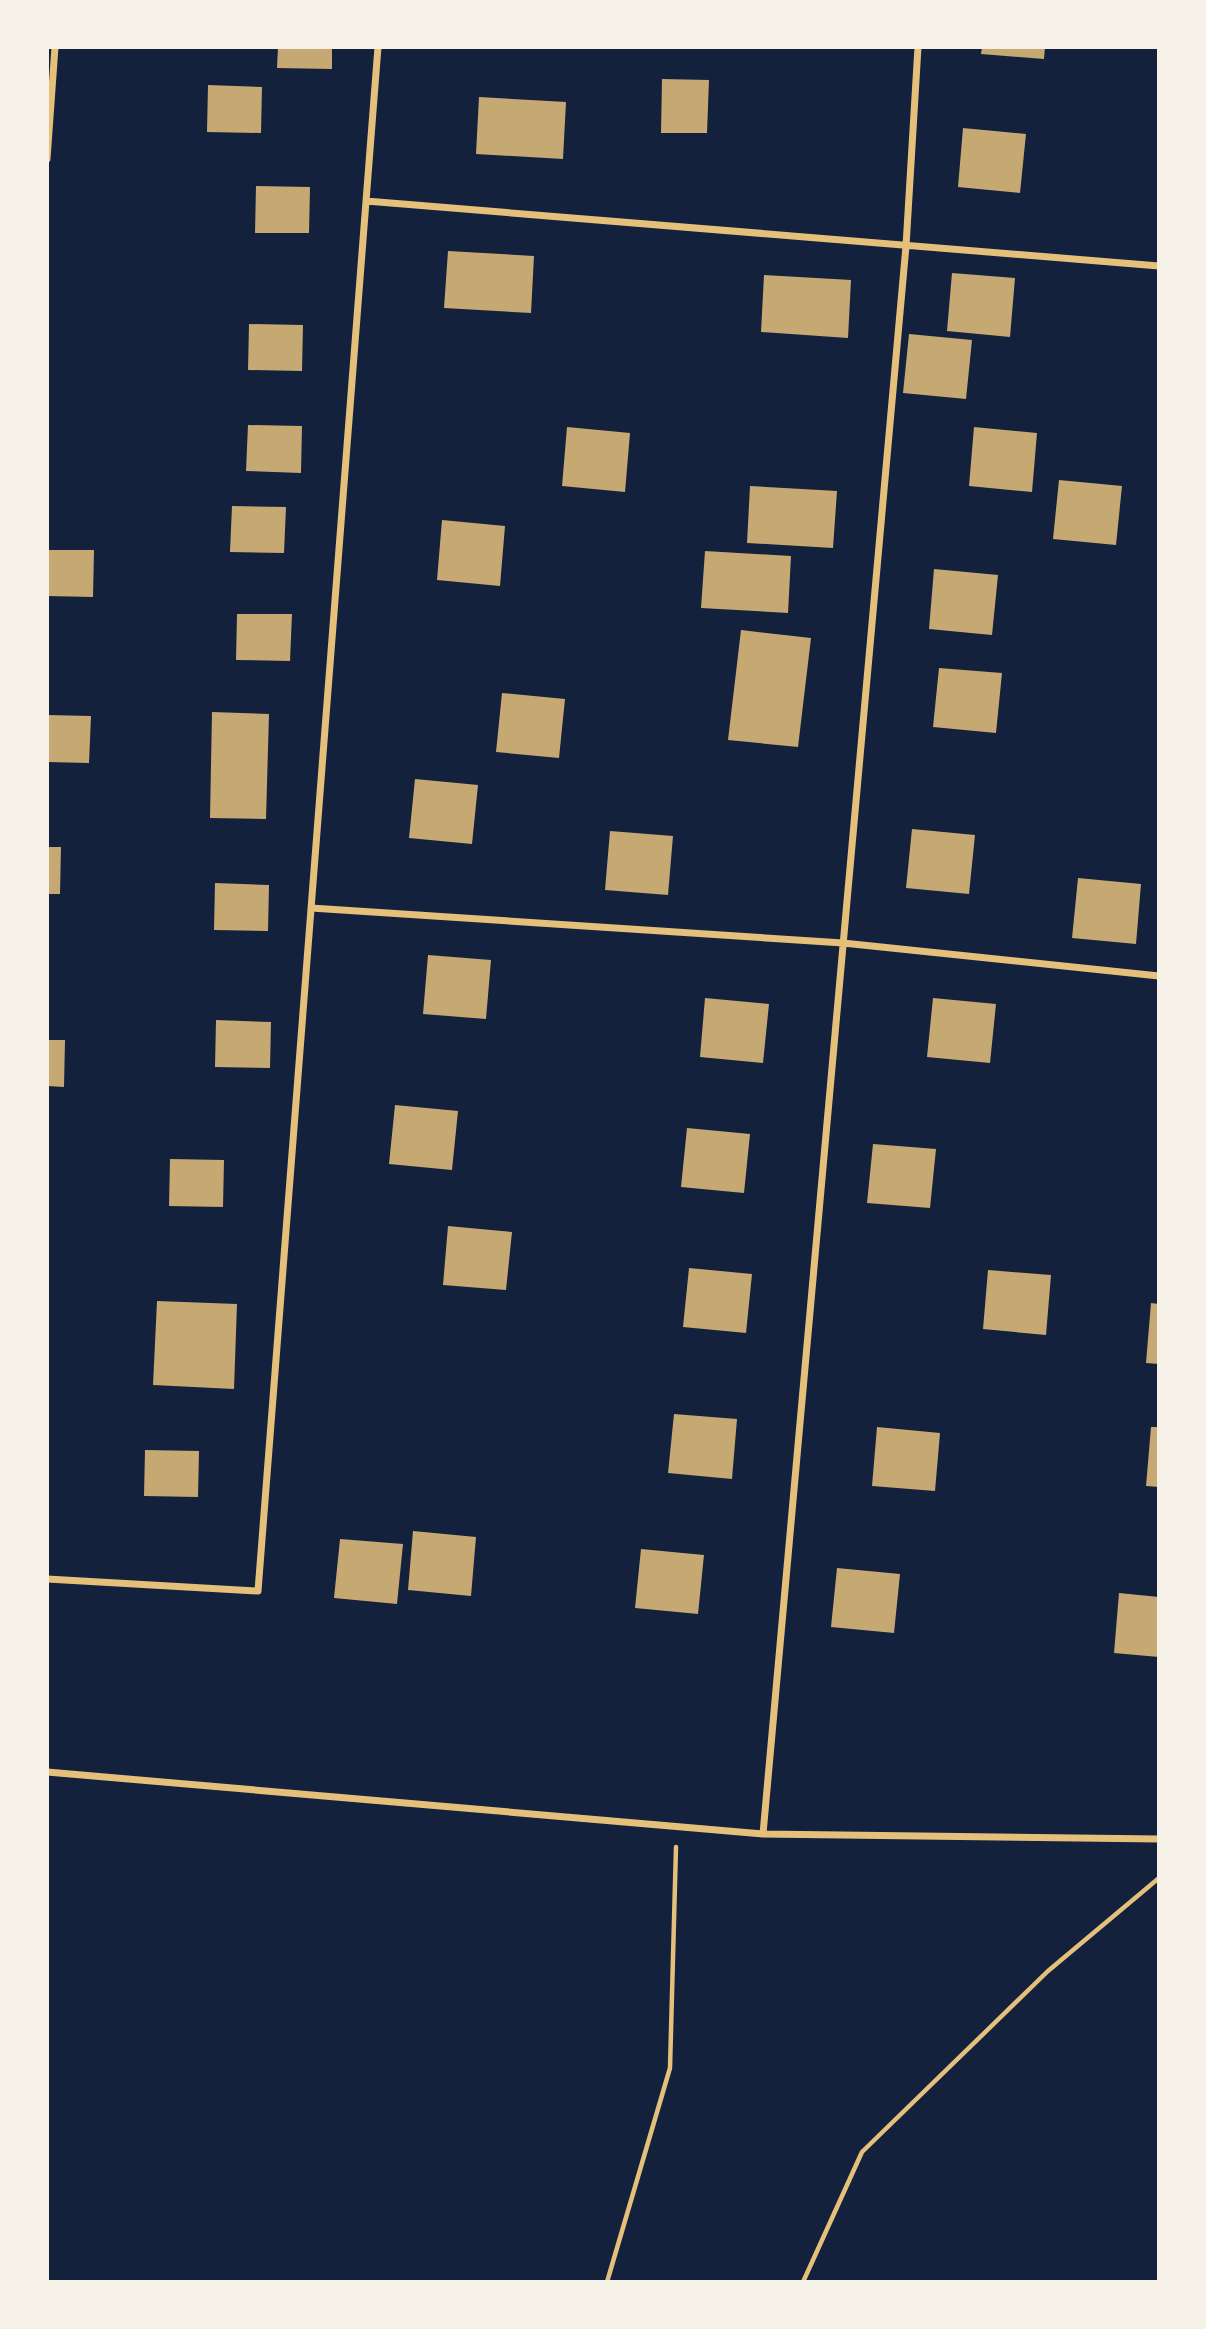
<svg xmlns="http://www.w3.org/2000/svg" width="1206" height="2329" viewBox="0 0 1206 2329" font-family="'Crimson Pro',serif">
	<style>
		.building { fill: #c6a872 }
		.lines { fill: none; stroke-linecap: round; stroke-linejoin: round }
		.path { stroke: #e5c07b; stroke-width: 4.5 }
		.minor { stroke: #e5c07b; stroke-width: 7 }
	</style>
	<rect width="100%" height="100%" fill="#14213d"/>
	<path class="building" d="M278 47H332V69L277 68Z
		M982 47H1045L1044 59 981 54Z
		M662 79 709 80 707 133H661Z
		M208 85 262 87 261 133 207 132Z
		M479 97 566 102 563 159 476 154Z
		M963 128 1026 134 1020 193 958 187Z
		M256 186 310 187 309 233H255Z
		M448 251 534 256 531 313 444 308Z
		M952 273 1015 278 1010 337 947 331Z
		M764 275 851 280 848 338 761 332Z
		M249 324 303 325 302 371 248 370Z
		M909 334 972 340 966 399 903 393Z
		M248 425 302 426 301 473 246 471Z
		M567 427 630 433 625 492 562 486Z
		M974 427 1037 433 1032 492 969 486Z
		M1059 480 1122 486 1116 545 1053 539Z
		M750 486 837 491 833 548 747 543Z
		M232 506 286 507 284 553 230 552Z
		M442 520 505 526 500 586 437 580Z
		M47 550H94L93 597 47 596Z
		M705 551 791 556 788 613 701 608Z
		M934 569 998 575 992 635 929 629Z
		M237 614H292L290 661 236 660Z
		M741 630 811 638 798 747 728 740Z
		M939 668 1002 673 996 733 933 727Z
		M502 693 565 699 559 758 496 752Z
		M212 712 269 714 266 819 210 818Z
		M47 715 91 716 89 763 47 762Z
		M415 779 478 785 472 844 409 838Z
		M912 829 975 835 969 894 906 888Z
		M610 831 673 836 668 895 605 890Z
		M47 847H61L60 894H47Z
		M1078 878 1141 884 1136 944 1072 938Z
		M215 883 269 885 268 931 214 930Z
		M428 955 491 960 486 1019 423 1014Z
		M705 998 769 1004 763 1063 700 1057Z
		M933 998 996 1004 990 1063 927 1057Z
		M216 1020 271 1022 270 1068 215 1067Z
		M47 1040H65L64 1087 47 1086Z
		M395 1105 458 1111 452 1170 389 1164Z
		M687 1128 750 1134 744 1193 681 1187Z
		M873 1144 936 1149 930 1208 867 1203Z
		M170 1159 224 1160 223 1207 169 1206Z
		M448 1226 512 1232 506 1290 443 1285Z
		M689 1268 752 1274 746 1333 683 1327Z
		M988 1270 1051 1275 1046 1335 983 1329Z
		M157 1301 237 1304 234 1389 153 1385Z
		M1151 1303 1159 1304V1364L1146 1363Z
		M674 1414 737 1419 732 1479 668 1473Z
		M877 1427 940 1433 935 1491 872 1486Z
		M1151 1427H1159V1487L1146 1486Z
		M145 1450 199 1451 198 1497 144 1496Z
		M413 1531 476 1537 471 1596 408 1590Z
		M340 1539 403 1544 397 1604 334 1598Z
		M641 1549 704 1555 698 1614 635 1608Z
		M837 1568 900 1574 894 1633 831 1627Z
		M1119 1593 1159 1597V1657L1114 1653Z"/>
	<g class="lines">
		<path class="path" d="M607 2282 670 2068 676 1847
			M803 2282 862 2152 1048 1971 1159 1878"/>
		<path class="minor" d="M47 159 55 47
			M366 201 1159 266
			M311 908 843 943 1159 976
			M47 1579 258 1591 378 47
			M47 1772 763 1834 1159 1839
			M763 1834 906 246 918 47"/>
	</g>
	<rect width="1206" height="2329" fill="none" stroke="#f6f1e7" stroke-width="98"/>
</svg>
